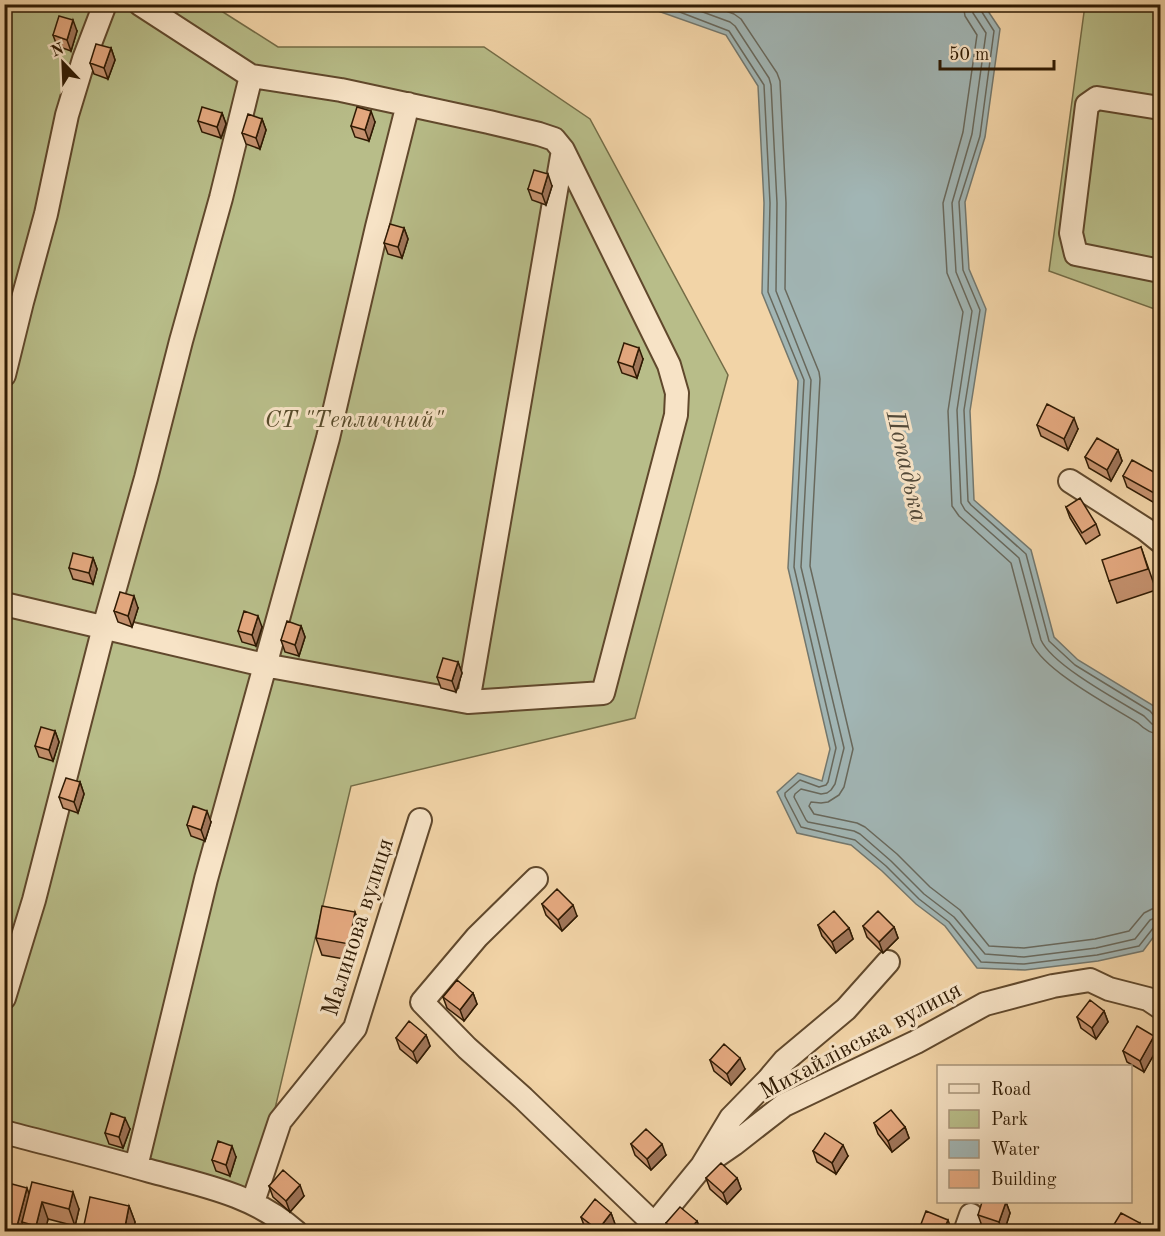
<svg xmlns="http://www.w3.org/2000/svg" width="1165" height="1236" viewBox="0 0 1165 1236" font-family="'Old Standard TT',serif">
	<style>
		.green { fill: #b8bd89; stroke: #746c46; stroke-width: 1.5 }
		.water { fill: #a1b5b4; stroke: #73776d; stroke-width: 1.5 }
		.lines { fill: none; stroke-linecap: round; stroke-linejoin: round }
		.shore { stroke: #68685c; stroke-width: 1.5 }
		.minor-casing { stroke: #60482c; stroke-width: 26 }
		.minor { stroke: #f7e3c6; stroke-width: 22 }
		.wall { fill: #c5916e; stroke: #2f1a03; stroke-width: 1.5 }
		.shaded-wall { fill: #a0765a; stroke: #2f1a03; stroke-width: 1.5 }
		.building { fill: #e5a980; stroke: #2f1a03; stroke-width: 1.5 }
		.labels { text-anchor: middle; stroke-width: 6; stroke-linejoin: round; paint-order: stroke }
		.park-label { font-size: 24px; font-style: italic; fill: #584b2b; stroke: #f7e3c6 }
		.street-label { font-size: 24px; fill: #2f1a03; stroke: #f7e3c6 }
		.water-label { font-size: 26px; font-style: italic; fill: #514838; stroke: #f7e3c6 }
	</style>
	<rect width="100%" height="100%" fill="#f2d4a7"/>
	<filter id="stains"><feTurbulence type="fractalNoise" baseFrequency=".00333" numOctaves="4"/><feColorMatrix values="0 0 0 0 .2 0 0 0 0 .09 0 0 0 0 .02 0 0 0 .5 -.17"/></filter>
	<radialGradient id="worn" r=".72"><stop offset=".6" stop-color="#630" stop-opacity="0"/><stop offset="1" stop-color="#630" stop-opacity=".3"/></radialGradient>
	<path class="green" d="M4 5H212L278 47H484L590 119 728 375 635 718 351 786 253 1202 5 1135Z
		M1085 5H1160V311L1049 271Z"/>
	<path class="water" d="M641 5H984L1000 29 985 137 965 202 969 269 986 309 970 411 974 500 1031 550 1054 637 1078 660 1154 706 1160 715V849L1158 931 1143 951 1098 961 1025 970 977 968 945 926 916 904 882 871 851 845 797 833 777 792 798 773 822 781 830 749 788 568 798 381 762 293 764 203 758 86 726 35Z"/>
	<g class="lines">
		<path class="shore" d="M659 4 729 31 764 85 770 203 768 292 804 380 794 567 836 748 828 782 826 785 819 787 800 780 785 793V796L801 827 855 840 886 866 919 899 949 922 981 962 1024 964 1097 955 1139 946 1154 927 1160 925
			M681 4 730 22 735 26 769 78 771 85 777 203 776 291 811 380 801 567 844 748 835 784 831 790 827 793 821 794 801 789 795 794 794 797 806 820 808 822 854 831 860 834 891 861 924 894 954 917 985 954 1024 957 1096 948 1135 939 1150 920 1155 918 1160 917
			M707 4 734 14 741 19 777 73 780 81 786 203 785 289 819 372 820 379 810 566 853 749 844 787 839 795 828 802 821 803 811 802 809 806 814 814 857 823 865 827 897 854 930 887 960 910 989 946 1024 948 1095 939 1129 931 1144 913 1152 909 1160 908
			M963 4 965 16 977 35 963 132 943 203 947 273 963 312 948 411 952 506 959 516 1011 563 1032 643C1044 671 1111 706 1138 723 1145 730 1151 734 1160 734
			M972 4 973 13 986 33 972 134 952 203 956 272 972 311 957 410 961 503 965 510 1019 558 1041 640C1052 665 1119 701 1144 716L1152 724 1160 725
			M979 4 980 9 994 31 980 136 959 202 963 270 980 310 964 410 968 501 971 505 1026 554 1049 641 1075 665 1150 711 1155 717 1160 718"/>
		<defs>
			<path id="minor" d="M1160 108 1097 98 1087 105 1071 233 1076 254 1160 271
				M4 375 22 302 46 214 67 115 84 59 105 4
				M1070 481 1145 529 1160 541
				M4 604 264 665 468 702 603 693 676 415 677 393 669 365 563 150 554 139 539 134 489 122 341 90 251 76
				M468 702 563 150
				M536 879 477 937 422 1002 467 1048 523 1098 654 1224
				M4 998 34 900 104 627 146 478 181 341 221 198 251 76 140 4
				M4 1132C53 1145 102 1157 150 1171 202 1185 255 1195 296 1232
				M702 1166 734 1144 784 1105 916 1042 985 1004 1053 986 1090 980 1109 989 1148 999 1160 1007
				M136 1167 206 879 328 438 377 227 408 104
				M253 1202 280 1121 355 1028 420 820
				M648 1232 702 1166 731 1118 768 1080 784 1061 846 1009 888 962
				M965 1232 971 1215"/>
		</defs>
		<use href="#minor" class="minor-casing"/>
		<use href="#minor" class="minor"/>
	</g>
	<path class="wall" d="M77 31 71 51 57 46 53 35Z
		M111 48 115 60 108 79 94 74 90 63Z
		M222 113 226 124 221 138 202 132 198 121Z
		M262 119 266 130 260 149 246 144 242 133Z
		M375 122 369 141 355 137 351 126Z
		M552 186 546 205 532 200 528 189Z
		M404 228 408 239 402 258 388 254 384 243Z
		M643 359 637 378 622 373 618 362Z
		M1037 425 1078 429 1068 450 1041 436Z
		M1118 450 1122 461 1111 481 1089 468 1085 457Z
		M1123 476H1161V500L1158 505 1127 487Z
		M1066 507 1096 524 1100 535 1086 544 1070 518Z
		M1141 547 1156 590 1117 603 1109 581Z
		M93 558 97 569 93 584 73 579 69 568Z
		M138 608 132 627 118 622 114 611Z
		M301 626 305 637 299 656 285 652 281 640Z
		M262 627 256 646 242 642 238 631Z
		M458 662 462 673 456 692 441 688 437 677Z
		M55 731 59 742 53 761 39 757 35 746Z
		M80 782 84 794 78 813 63 808 59 797Z
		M211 822 205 841 191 836 187 825Z
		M542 904 577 916 562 931 546 915Z
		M818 925 849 928 853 939 836 953 822 936Z
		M863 926 894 927 898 938 883 953 867 937Z
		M361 928 355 961 322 955 316 938Z
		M473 993 477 1004 464 1021 447 1008 443 997Z
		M1104 1011 1108 1022 1096 1039 1081 1028 1077 1017Z
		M426 1035 430 1046 417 1063 400 1049 396 1038Z
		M1158 1047 1144 1072 1127 1062 1123 1051Z
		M710 1060 745 1069 731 1085 714 1071Z
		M874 1123 905 1127 909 1138 892 1152 878 1134Z
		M130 1129 123 1148 109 1144 105 1133Z
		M631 1144 666 1155 651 1170 635 1155Z
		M813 1151 848 1156 836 1174 817 1162Z
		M236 1157 230 1176 216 1171 212 1160Z
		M706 1178H737L741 1189 727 1204 710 1189Z
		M269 1186 304 1196 290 1212 273 1197Z
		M29 1193 79 1209 75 1226 48 1219 45 1232H25L23 1227 22 1232H5L4 1229V1212Z
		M1006 1202 1010 1213 1004 1232H999L982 1226 978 1215Z
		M129 1206 135 1222 133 1232H86L84 1225Z
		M611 1213 615 1224 609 1232H589L585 1228 581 1217Z
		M697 1221 701 1232H669L666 1223Z"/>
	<path class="shaded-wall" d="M73 20 77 31 71 51 67 40Z
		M111 48 115 60 108 79 104 68Z
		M371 111 375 122 369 141 365 130Z
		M222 113 226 124 221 138 217 127Z
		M262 119 266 130 260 149 256 138Z
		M548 174 552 186 546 205 542 194Z
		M404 228 408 239 402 258 398 247Z
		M639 348 643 359 637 378 633 367Z
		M1074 418 1078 429 1068 450 1064 439Z
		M1118 450 1122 461 1111 481 1107 470Z
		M1161 482V500L1158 505 1154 493Z
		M93 558 97 569 93 584 89 573Z
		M134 596 138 608 132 627 128 616Z
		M258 616 262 627 256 646 252 635Z
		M301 626 305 637 299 656 295 645Z
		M458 662 462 673 456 692 452 681Z
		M55 731 59 742 53 761 49 750Z
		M80 782 84 794 78 813 74 802Z
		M207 811 211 822 205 841 201 830Z
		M573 905 577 916 562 931 558 920Z
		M355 912 361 928 355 961 349 944Z
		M894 927 898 938 883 953 879 942Z
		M849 928 853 939 836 953 832 942Z
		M473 993 477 1004 464 1021 460 1010Z
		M1104 1011 1108 1022 1096 1039 1092 1028Z
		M426 1035 430 1046 417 1063 413 1052Z
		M1154 1036 1158 1047 1144 1072 1140 1061Z
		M740 1058 745 1069 731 1085 727 1074Z
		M5 1090 9 1102 4 1115Z
		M125 1118 130 1129 123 1148 119 1137Z
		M905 1127 909 1138 892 1152 888 1141Z
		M662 1144 666 1155 651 1170 647 1159Z
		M843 1145 848 1156 836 1174 832 1163Z
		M232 1146 236 1157 230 1176 226 1165Z
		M737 1178 741 1189 727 1204 723 1193Z
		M300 1185 304 1196 290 1212 286 1201Z
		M27 1188 31 1199 22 1222 23 1227 22 1232H19L17 1226Z
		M73 1192 79 1209 75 1226 69 1209Z
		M42 1202 48 1219 45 1232H38L36 1226Z
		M1006 1202 1010 1213 1004 1232H1003L999 1222Z
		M129 1206 135 1222 133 1232H124Z
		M611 1213 615 1224 609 1232H598V1230Z
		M948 1220 952 1231 943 1232Z
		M697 1221 701 1232H688Z
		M1140 1223 1143 1232H1136Z"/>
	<path class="building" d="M59 16 73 20 67 40 53 35Z
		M96 44 111 48 104 68 90 63Z
		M202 107 222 113 217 127 198 121Z
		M357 107 371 111 365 130 351 126Z
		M248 114 262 119 256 138 242 133Z
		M534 170 548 174 542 194 528 189Z
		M390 224 404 228 398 247 384 243Z
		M624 343 639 348 633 367 618 362Z
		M1047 404 1074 418 1064 439 1037 425Z
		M1097 438 1118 450 1107 470 1085 457Z
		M1132 460 1161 476V482L1154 493 1123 476Z
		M1080 498 1096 524 1082 533 1066 507Z
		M1141 547 1148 569 1109 581 1102 560Z
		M73 553 93 558 89 573 69 568Z
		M120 592 134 596 128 616 114 611Z
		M244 611 258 616 252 635 238 631Z
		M287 621 301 626 295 645 281 640Z
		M443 658 458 662 452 681 437 677Z
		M41 727 55 731 49 750 35 746Z
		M66 778 80 782 74 802 59 797Z
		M193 806 207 811 201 830 187 825Z
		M557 889 573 905 558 920 542 904Z
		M322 906 355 912 349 944 316 938Z
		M834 911 849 928 832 942 818 925Z
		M878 911 894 927 879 942 863 926Z
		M457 980 473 993 460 1010 443 997Z
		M1090 1000 1104 1011 1092 1028 1077 1017Z
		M409 1021 426 1035 413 1052 396 1038Z
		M1137 1026 1154 1036 1140 1061 1123 1051Z
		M724 1044 740 1058 727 1074 710 1060Z
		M891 1110 905 1127 888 1141 874 1123Z
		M111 1113 125 1118 119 1137 105 1133Z
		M646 1129 662 1144 647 1159 631 1144Z
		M825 1133 843 1145 832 1163 813 1151Z
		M218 1141 232 1146 226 1165 212 1160Z
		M721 1163 737 1178 723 1193 706 1178Z
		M283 1170 300 1185 286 1201 269 1186Z
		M32 1182 73 1192 69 1209 42 1202 36 1226 22 1222Z
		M12 1184 27 1188 17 1226 4 1223V1212Z
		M90 1197 129 1206 124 1232H117L84 1225Z
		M595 1199 611 1213 598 1230 581 1217Z
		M982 1202H1006L999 1222 978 1215Z
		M680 1207 697 1221 688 1232H676L666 1223Z
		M926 1211 948 1220 943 1232H918Z
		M1121 1213 1140 1223 1136 1232 1110 1231Z
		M969 1228 978 1232H968Z"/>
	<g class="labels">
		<g class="park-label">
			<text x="354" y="427">СТ "Тепличний"</text>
		</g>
		<g class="street-label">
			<text transform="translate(357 927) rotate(-72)" y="8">Малинова вулиця</text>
			<text transform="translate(860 1040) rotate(-28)" y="8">Михайлівська вулиця</text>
		</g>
		<g class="water-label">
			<text transform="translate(908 466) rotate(77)" y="9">Попадька</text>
		</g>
	</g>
	<rect width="1165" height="1236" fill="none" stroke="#f2d4a7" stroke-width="24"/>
	<rect x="6" y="6" width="1153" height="1224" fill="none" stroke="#2f1a03" stroke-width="3"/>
	<rect x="12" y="12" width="1141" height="1212" fill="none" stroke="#2f1a03" stroke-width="1.5"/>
	<rect x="937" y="1065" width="195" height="138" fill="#f7e3c6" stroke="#a79378" stroke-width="1.5"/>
	<rect x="949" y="1084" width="30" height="9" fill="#f7e3c6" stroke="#a79378" stroke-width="1.5"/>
	<text x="991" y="1095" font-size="18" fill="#2f1a03">Road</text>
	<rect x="949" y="1110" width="30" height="18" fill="#b8bd89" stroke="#a79378" stroke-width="1.5"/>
	<text x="991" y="1125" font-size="18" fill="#2f1a03">Park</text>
	<rect x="949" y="1140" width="30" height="18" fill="#a1b5b4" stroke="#a79378" stroke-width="1.5"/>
	<text x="991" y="1155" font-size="18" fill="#2f1a03">Water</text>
	<rect x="949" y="1170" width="30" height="18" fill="#e5a980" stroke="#a79378" stroke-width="1.5"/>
	<text x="991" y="1185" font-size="18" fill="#2f1a03">Building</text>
	<g transform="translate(63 63) rotate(337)" stroke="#f7e3c6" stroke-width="4.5" paint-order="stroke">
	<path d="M0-4.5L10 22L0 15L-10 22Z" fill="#2f1a03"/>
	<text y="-9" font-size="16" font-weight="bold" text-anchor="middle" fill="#2f1a03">N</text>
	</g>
	<path d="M940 60v9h114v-9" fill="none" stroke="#2f1a03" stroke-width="3"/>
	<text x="949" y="60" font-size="18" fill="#2f1a03" stroke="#f7e3c6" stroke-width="4.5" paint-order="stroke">50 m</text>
	<rect width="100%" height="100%" filter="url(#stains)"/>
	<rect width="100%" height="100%" fill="url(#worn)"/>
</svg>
